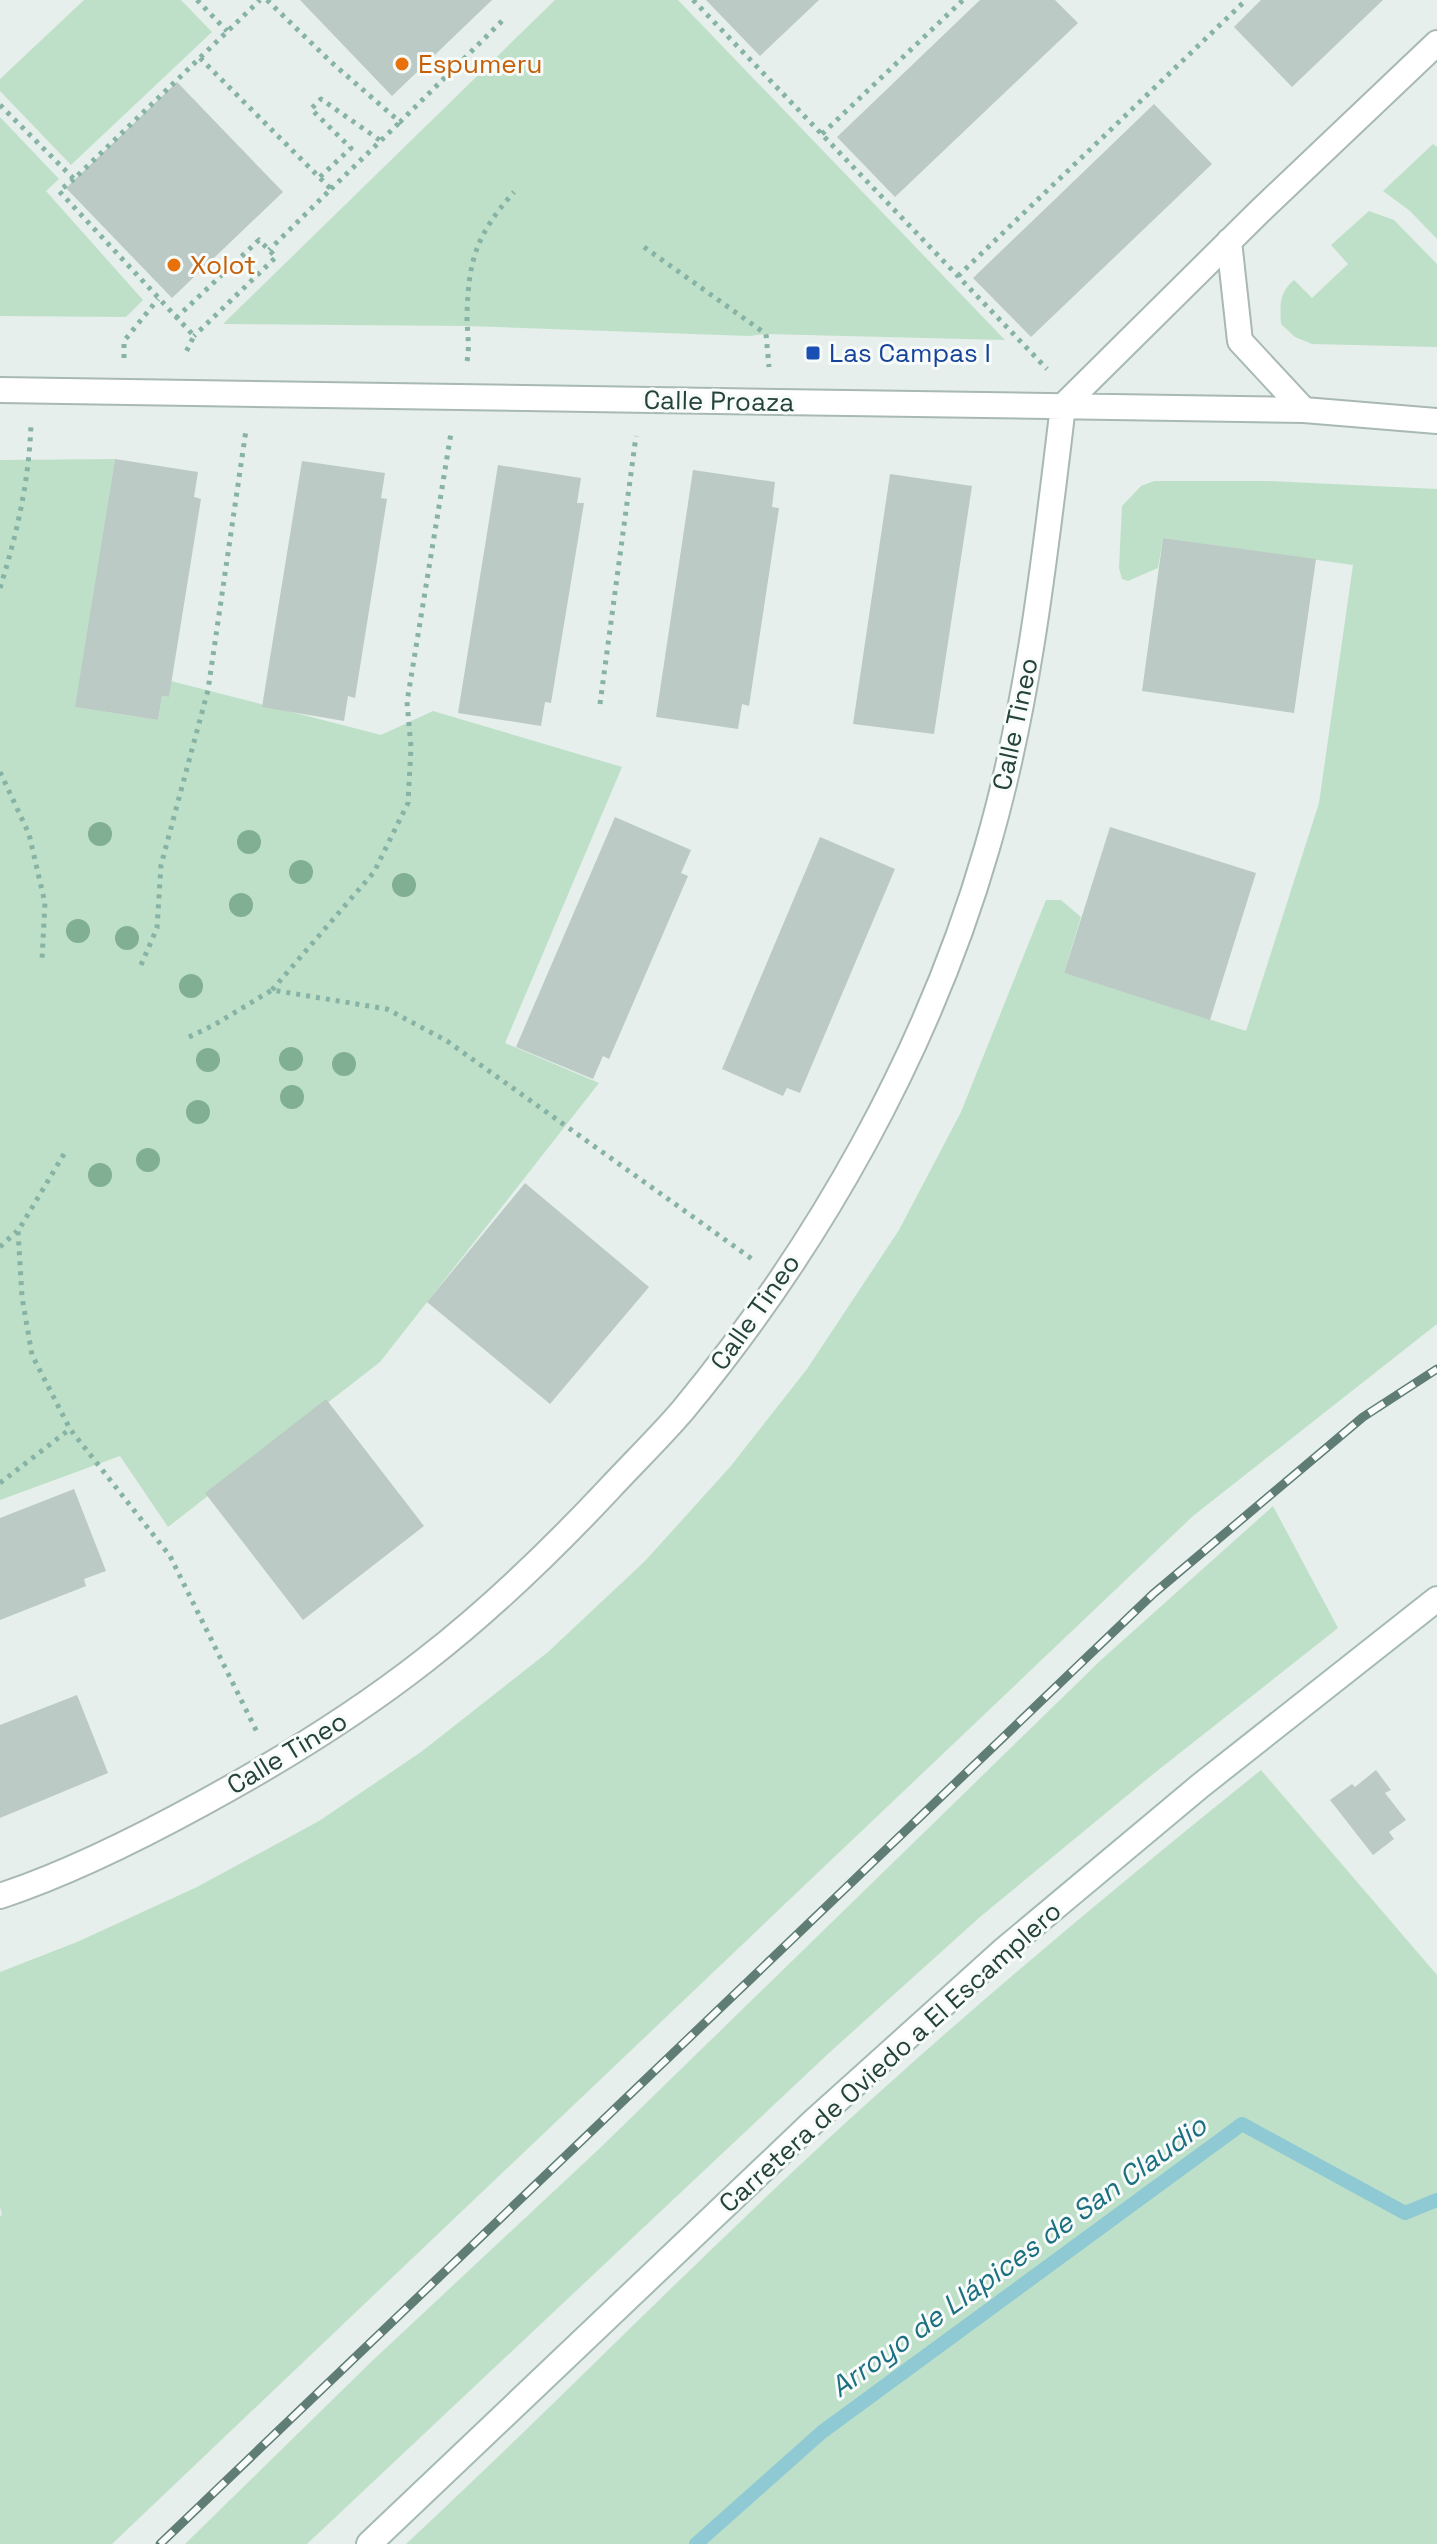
<svg xmlns="http://www.w3.org/2000/svg" width="1437" height="2544" viewBox="0 0 1437 2544" font-family="'Space Grotesk',sans-serif">
	<style>
		.green { fill: #bfe0c8 }
		.lines { fill: none; stroke-linecap: round; stroke-linejoin: round }
		.stream { stroke: #8ec9d4; stroke-width: 14 }
		.building { fill: #bbcac4 }
		.minor-casing { stroke: #a8b8b2; stroke-width: 28 }
		.secondary-casing { stroke: #a4bbb3; stroke-width: 28 }
		.path { stroke: #86b3a5; stroke-width: 5; stroke-dasharray: 4 6; stroke-linecap: butt }
		.minor { stroke: #fff; stroke-width: 24 }
		.secondary { stroke: #fff; stroke-width: 24 }
		.rail-casing { stroke: #5f7d75; stroke-width: 9 }
		.rail { stroke: #f7fbf9; stroke-width: 6; stroke-dasharray: 18; stroke-linecap: butt }
		.tree { fill: #80af93 }
		.food-dot { fill: #e8710a; stroke: #f7fbf9; stroke-width: 3 }
		.transit-dot { fill: #1a4fb4; stroke: #f7fbf9; stroke-width: 3 }
		.labels { text-anchor: middle; stroke-width: 6; stroke-linejoin: round; paint-order: stroke }
		.food-label { font-size: 26px; fill: #c56008; stroke: #f7fbf9; text-anchor: start }
		.transit-label { font-size: 26px; fill: #164399; stroke: #f7fbf9; text-anchor: start }
		.street-label { font-size: 26px; fill: #24423a; stroke: #f7fbf9 }
		.water-label { font-size: 28px; font-style: italic; fill: #1c6f80; stroke: #f7fbf9 }
	</style>
	<rect width="100%" height="100%" fill="#e6efeb"/>
	<path class="green" d="M84 0H181L212 32 71 165 0 91V79Z
		M555 0H678L1005 340 766 334 749 336 467 326 223 324Z
		M0 117 59 179 46 191 143 300 126 317 0 316Z
		M1433 144 1437 147V239L1410 211 1383 191Z
		M1369 211 1394 220 1437 264V347L1312 344 1295 337 1281 324C1280 305 1279 292 1294 280L1312 298 1348 264 1331 245Z
		M115 459 76 707 158 720 162 696 169 697 171 681 381 735 433 711 622 767 505 1043 599 1083 380 1362 168 1527 120 1456 0 1500V460Z
		M1154 481H1268L1437 489V1324L1193 1516 112 2544H0V2216L2 2215 0 2207V1972L77 1942 197 1887 319 1821 421 1752 548 1652 645 1561 730 1467 807 1369 899 1230 961 1112 1046 900H1061L1081 917 1064 973 1246 1031 1319 803 1353 565 1163 538 1158 568 1128 581 1122 579 1119 568 1122 506 1141 486Z
		M1273 1506 1338 1628 1152 1775 980 1917 829 2053 307 2544H185L371 2362 600 2148 1101 1660Z
		M1261 1770 1437 1975V2544H406C549 2411 685 2271 829 2138 968 2010 1113 1889 1261 1770Z"/>
	<g class="lines">
		<path class="stream" d="M696 2544 822 2432 1242 2124 1405 2213 1437 2200"/>
	</g>
	<path class="building" d="M300 0H492L392 96Z
		M706 0H819L760 56Z
		M980 0H1055L1078 23 895 197 837 137Z
		M1261 0H1383L1292 87 1234 27Z
		M177 82 283 192 172 298 66 188Z
		M1154 104 1212 164 1031 337 973 278Z
		M115 459 198 472 194 497 201 499 169 697 162 696 158 720 75 707Z
		M302 461 385 473 381 498 387 499 355 698 348 696 344 721 262 707Z
		M498 465 581 478 577 503H584L551 703 545 702 541 726 458 713Z
		M693 470 775 482 772 507 779 508 749 706 742 704 738 729 656 717Z
		M890 474 972 486 934 734 853 724Z
		M1163 538 1316 559 1294 713 1142 691Z
		M615 817 691 850 681 873 688 876 609 1059 603 1056 593 1079 516 1047Z
		M1110 827 1256 873 1210 1020 1064 973Z
		M820 837 895 869 800 1093 787 1088 783 1096 722 1069Z
		M525 1183 649 1287 550 1404 427 1302Z
		M326 1399 424 1526 303 1620 205 1493Z
		M74 1489 106 1571 84 1579 86 1586 0 1620V1518Z
		M77 1695 108 1773 0 1818V1725Z
		M1376 1770 1391 1790 1385 1793 1406 1820 1389 1832 1394 1839 1373 1855 1330 1800 1352 1784 1355 1787Z"/>
	<g class="lines">
		<defs>
			<path id="minor" d="M1229 241 1240 341 1304 410
				M0 390 1304 410 1437 421
				M1063 406 1259 212 1437 43
				M0 1896C67 1874 141 1837 203 1803 280 1761 355 1715 424 1661 491 1609 552 1550 610 1488 634 1462 660 1437 683 1410 818 1247 928 1052 987 848 1029 704 1045 555 1063 406"/>
			<path id="secondary" d="M369 2544 813 2122 1005 1949 1200 1786 1437 1599"/>
		</defs>
		<use href="#minor" class="minor-casing"/>
		<use href="#secondary" class="secondary-casing"/>
		<path class="path" d="M197 0 227 31
			M267 0 331 62 400 122 504 19
			M693 0 1047 369
			M200 58 331 189 269 250
			M0 105 74 179 260 0
			M822 134 963 0
			M320 177 351 148 311 109 321 99 381 141
			M74 179 59 191 194 336 184 356
			M331 189 400 122
			M644 247 766 334 769 367
			M958 276 1246 0
			M176 318 259 240 276 257 194 336
			M124 358V341L158 299
			M467 361C470 347 467 331 467 317 468 261 476 235 514 192
			M0 588C17 534 29 481 31 424
			M600 704 636 436
			M0 772 29 834 45 903 42 959
			M141 965 157 928 161 865 208 690 246 430
			M272 990 374 872 408 803 411 747 407 702 451 433
			M189 1037 214 1025 272 990 387 1009 447 1041 752 1259
			M64 1154 18 1231 22 1297 32 1355 70 1429 170 1556 257 1732
			M0 1247 17 1231
			M0 1483 70 1429"/>
		<use href="#minor" class="minor"/>
		<use href="#secondary" class="secondary"/>
		<defs>
			<path id="rail" d="M160 2544 1153 1594 1363 1417 1437 1369"/>
		</defs>
		<use href="#rail" class="rail-casing"/>
		<use href="#rail" class="rail"/>
	</g>
	<g class="tree">
		<circle cx="100" cy="834" r="12"/>
		<circle cx="249" cy="842" r="12"/>
		<circle cx="301" cy="872" r="12"/>
		<circle cx="404" cy="885" r="12"/>
		<circle cx="241" cy="905" r="12"/>
		<circle cx="78" cy="931" r="12"/>
		<circle cx="127" cy="938" r="12"/>
		<circle cx="191" cy="986" r="12"/>
		<circle cx="291" cy="1059" r="12"/>
		<circle cx="208" cy="1060" r="12"/>
		<circle cx="344" cy="1064" r="12"/>
		<circle cx="292" cy="1097" r="12"/>
		<circle cx="198" cy="1112" r="12"/>
		<circle cx="148" cy="1160" r="12"/>
		<circle cx="100" cy="1175" r="12"/>
	</g>
	<g class="food-dot">
		<circle cx="402" cy="64" r="8"/>
		<circle cx="174" cy="265" r="8"/>
	</g>
	<rect class="transit-dot" x="805" y="345" width="16" height="16" rx="4"/>
	<g class="labels">
		<g class="food-label">
			<text x="418" y="73">Espumeru</text>
			<text x="190" y="274">Xolot</text>
		</g>
		<g class="transit-label">
			<text x="829" y="362">Las Campas I</text>
		</g>
		<g class="street-label">
			<text transform="translate(719 401) rotate(1)" y="9">Calle Proaza</text>
			<text transform="translate(1015 724) rotate(-78)" y="9">Calle Tineo</text>
			<text transform="translate(755 1312) rotate(-55)" y="9">Calle Tineo</text>
			<text transform="translate(287 1753) rotate(-31)" y="9">Calle Tineo</text>
			<text transform="translate(890 2057) rotate(-42)" y="9">Carretera de Oviedo a El Escamplero</text>
		</g>
		<g class="water-label">
			<text transform="translate(1018 2256) rotate(-36)" y="10">Arroyo de Llápices de San Claudio</text>
		</g>
	</g>
</svg>
